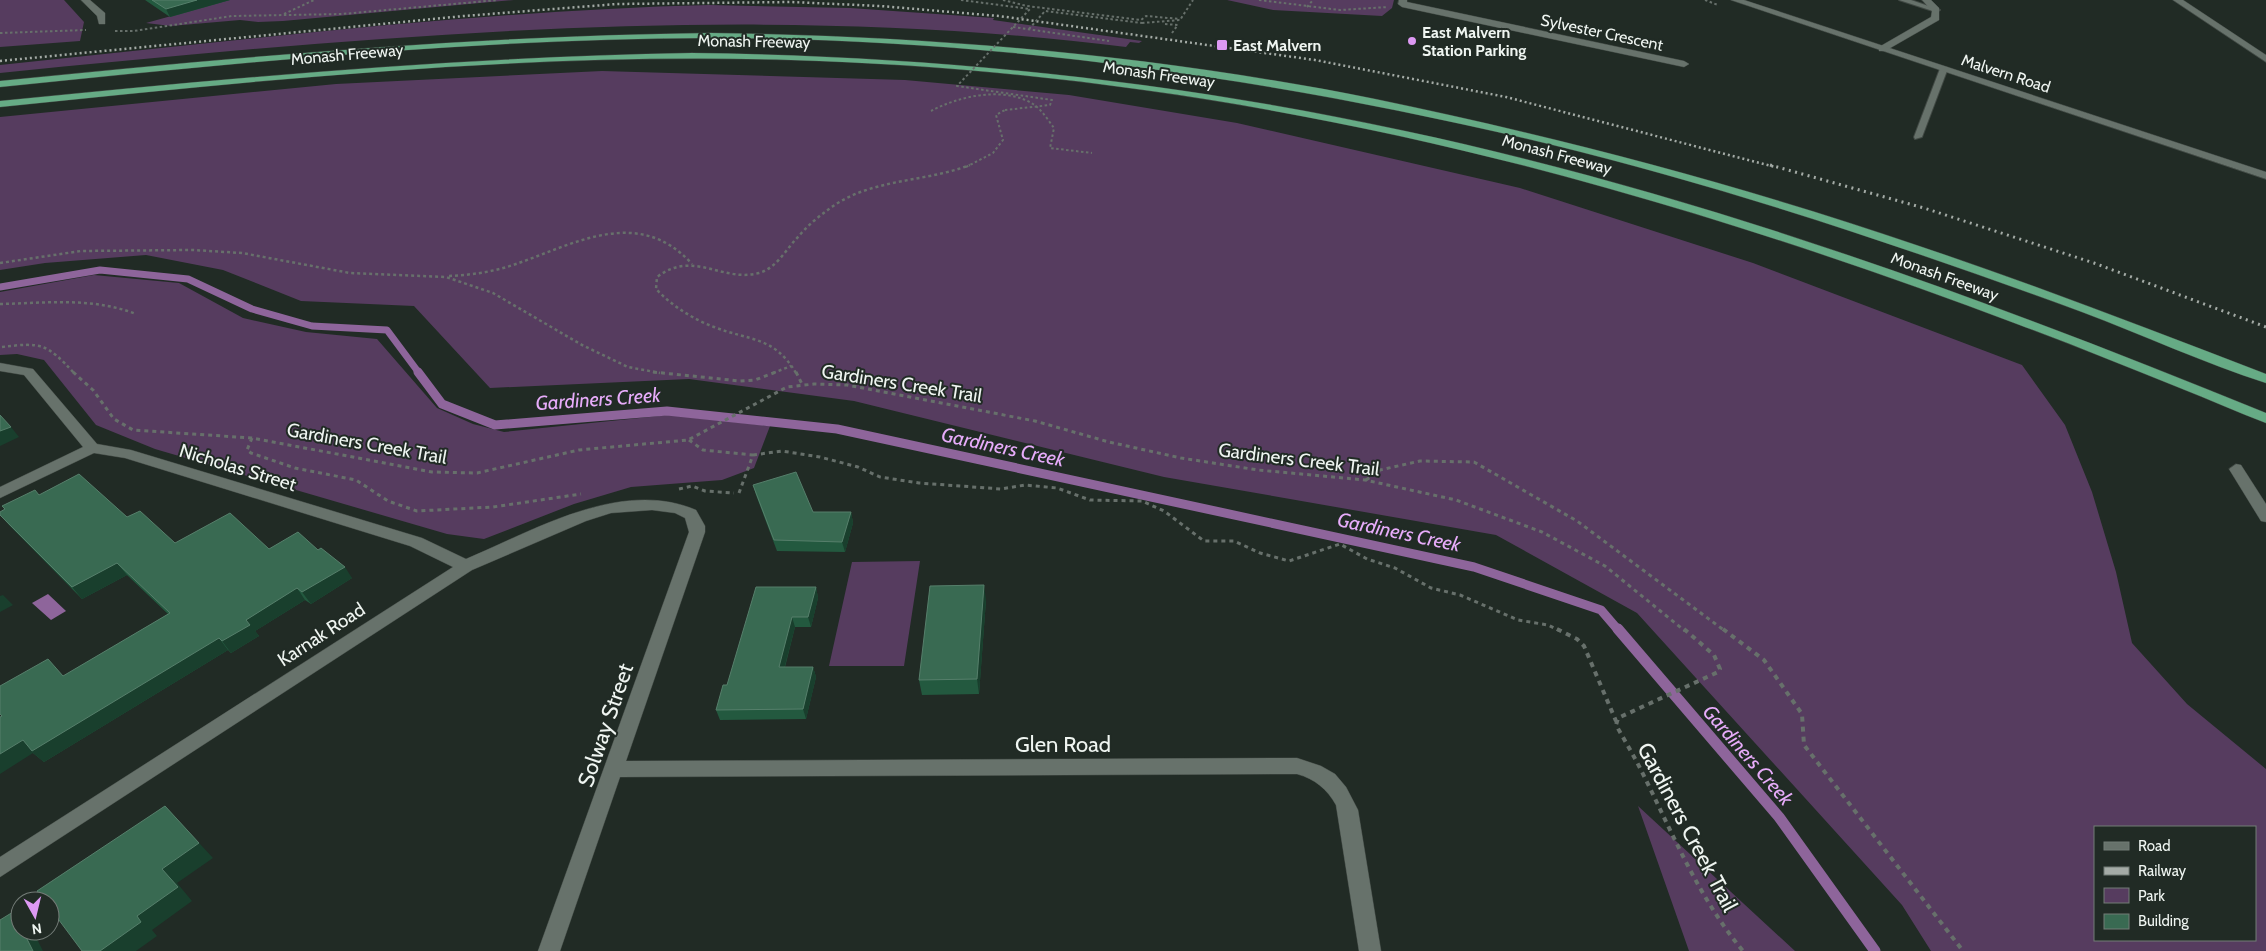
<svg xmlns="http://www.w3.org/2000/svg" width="2266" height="951" viewBox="0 0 2266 951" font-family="Cabin,sans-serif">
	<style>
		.green { fill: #563c5f; fill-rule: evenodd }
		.water { fill: #8e659b }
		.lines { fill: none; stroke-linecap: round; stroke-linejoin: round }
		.stream-far2 { stroke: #8e659b; stroke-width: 7 }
		.stream-far1 { stroke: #8e659b; stroke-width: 9 }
		.stream { stroke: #8e659b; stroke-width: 11 }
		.service-casing { stroke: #414944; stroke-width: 2 }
		.minor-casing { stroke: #414944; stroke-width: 1 }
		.secondary-casing { stroke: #414944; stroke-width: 1 }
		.motorway-casing { stroke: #414944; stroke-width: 1 }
		.path-far3 { stroke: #67706b; stroke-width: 2; stroke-dasharray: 2.5 2.5; stroke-linecap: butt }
		.path-far2 { stroke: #67706b; stroke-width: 2.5; stroke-dasharray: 3 3; stroke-linecap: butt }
		.path-far1 { stroke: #67706b; stroke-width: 3; stroke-dasharray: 4 4; stroke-linecap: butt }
		.path { stroke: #67706b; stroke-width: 4; stroke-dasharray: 5 5; stroke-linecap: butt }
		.service { fill: #67726b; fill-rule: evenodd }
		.minor { fill: #67726b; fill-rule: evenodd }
		.secondary { fill: #67726b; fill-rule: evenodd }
		.motorway { fill: #66ab85; fill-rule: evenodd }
		.rail-far1 { stroke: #a4aba6; stroke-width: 2.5; stroke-dasharray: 2 3; stroke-linecap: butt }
		.rail { stroke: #a4aba6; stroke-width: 3; stroke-dasharray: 2 4.5; stroke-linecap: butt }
		.path-bridge { stroke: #67706b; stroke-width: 2; stroke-dasharray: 2.5 2.5; stroke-linecap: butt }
		.wall { fill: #23593f }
		.shaded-wall { fill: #193f2d }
		.building { fill: #396a52; stroke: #567f6b }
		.poi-dot { fill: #dd99f3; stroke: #212b25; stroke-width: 2 }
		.labels { text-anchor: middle; stroke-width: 4; stroke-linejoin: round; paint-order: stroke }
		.far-poi-label { font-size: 16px; font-weight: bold; fill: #eff5f1; stroke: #212b25; text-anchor: start }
		.far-street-label { font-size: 16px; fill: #eff5f1; stroke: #212b25 }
		.street-label { font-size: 19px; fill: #eff5f1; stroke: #212b25 }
		.water-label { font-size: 20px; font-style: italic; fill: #e7acfa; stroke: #212b25 }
		.near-street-label { font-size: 22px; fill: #eff5f1; stroke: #212b25 }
	</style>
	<rect width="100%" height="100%" fill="#212b25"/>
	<path class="green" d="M0 0H64L84 22 80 41 0 47Z
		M229 0H514L283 21 258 22 240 20 171 26 146 23Z
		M1227 0H1394L1392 8 1382 16 1273 10Z
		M709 5 850 8 994 18 993 20 1142 41 1139 43 1130 42 1126 47C753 0 373 36 0 73V65C236 41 472 11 709 5Z
		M602 71 905 80 1069 95 1237 123 1520 188 1753 263 2022 365 2065 425 2092 492 2116 572 2132 643 2187 704 2266 769V951H1931L1902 905 1637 613 1496 535 1164 477 854 401 689 379 490 388 414 306 301 301 223 270 146 255 45 263 0 270V117L336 84ZM2095 827H2255V940H2095Z
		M94 275 179 283 243 318 306 332 377 339 437 408 473 424 504 432 669 415 770 426 754 468 722 480 631 487 574 504 484 539 447 534 155 449 96 425 44 360 17 354 0 355V292Z
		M920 561 904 666H829L852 562Z
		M1638 806 1795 951H1689Z"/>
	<path class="water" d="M48 594 66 611 51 620 32 603Z"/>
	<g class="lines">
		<path class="stream-far2" d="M0 287 100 270 188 279 252 309 312 326 387 330 419 373"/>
		<path class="stream-far1" d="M418 372 442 404 495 425 667 411 837 429 1474 567 1601 610 1619 631"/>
		<path class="stream" d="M1618 629 1779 817 1875 951"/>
		<defs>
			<path id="service" d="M1899 0H1911L1940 10 1936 12Z
				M1941 66 1948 68 1922 137 1915 139 1914 137Z"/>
			<path id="minor" d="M81 0H90L105 13V24H99L97 16Z
				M1399 0H1407V2L1684 61 1689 64 1684 67 1402 7 1398 4Z
				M1922 0H1931L1939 8V20L1885 51H1879V47L1931 17 1932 11Z
				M2173 0H2183L2266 55V62Z
				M0 363 33 369 97 444 131 450 422 538 466 559C535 530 621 478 696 510L705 526V532L626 761 1297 758 1321 766 1335 774 1346 787 1358 810 1381 951H1359L1336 805C1327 789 1315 779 1297 774L620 777 560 951H538L689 532 685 518 675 513 652 510 611 513 586 521 472 570 0 877V857L453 567 410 546 125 458 94 453 0 498V487L83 447 24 375 0 371Z
				M2236 464 2241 465 2266 504V522L2261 521 2229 469Z"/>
			<path id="secondary" d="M1731 0H1744L2266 172V179Z"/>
			<path id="motorway" d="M711 33C933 36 1156 55 1375 99 1558 137 1741 185 1919 246 2036 285 2151 330 2266 374V383C2204 363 2143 335 2082 312 1907 248 1730 188 1549 144 1274 78 991 38 708 38 471 39 235 63 0 87V81C237 57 473 36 711 33Z
				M692 53C932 56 1170 80 1405 131 1701 194 1986 299 2266 413V423C2237 412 2208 399 2180 388 2125 366 2071 344 2017 324 1882 273 1746 227 1607 188 1342 113 1067 68 791 60 527 52 263 80 0 107V101C230 78 460 57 692 53Z"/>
		</defs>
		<use href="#service" class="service-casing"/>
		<use href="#minor" class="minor-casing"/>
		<use href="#secondary" class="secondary-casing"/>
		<use href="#motorway" class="motorway-casing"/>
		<path class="path-far3" d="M1003 0 1027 6 1141 20 1146 16 1180 19
			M1259 0 1340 10 1388 7
			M1705 0 1718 5
			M1307 7 1313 0
			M284 14 314 0
			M1142 23 1180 20 1193 0
			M1165 24 1178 25
			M1013 27 1109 41
			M115 31H134L232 16 342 14 498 0
			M0 33 86 30
			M1172 33 1177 26
			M931 111C959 96 1004 86 1033 104 1042 110 1048 120 1054 128L1050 148 1092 153
			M966 167 993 153 1003 140 996 115 1005 110"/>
		<path class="path-far2" d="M0 263 81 251 193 250 242 253 350 273 446 277 493 293 582 345 628 367 660 373
			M449 276C471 275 492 272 513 265 575 244 638 205 692 264
			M0 304C46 303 93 297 136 314
			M2 347C42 342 47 344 74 373
			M773 373 791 366
			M796 373C774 336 750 341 714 327 693 319 672 306 656 289L657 277C694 249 722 283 759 273 777 268 786 249 798 237 807 226 818 217 829 209 870 178 923 183 970 165"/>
		<path class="path-far1" d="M73 372 93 390 114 419 133 430 252 438 432 472 477 473 579 450 688 440 787 387 814 384 847 385 1035 421 1109 442 1181 458 1258 470 1365 480 1456 500 1542 532 1605 566 1685 631
			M653 372 740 381 755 380 776 372
			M796 372 802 384
			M252 438 247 450 251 453 295 468 356 480 388 501 417 511 493 507 581 494
			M689 440 703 450 753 455 739 493
			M753 455 782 451 820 457 858 467 880 477 919 483 1001 489 1025 485 1057 488 1090 500 1142 501 1164 511 1204 541H1234L1260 553 1289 561 1340 544 1367 559 1395 568 1431 588 1460 595 1518 620 1548 625 1560 631
			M1366 480 1380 470 1420 461 1474 462 1577 521 1725 631
			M679 489 692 486 705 491 734 493"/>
		<path class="path" d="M1557 629 1577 639 1584 646 1616 721
			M1684 629 1714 655 1720 669 1718 672 1618 718 1616 725C1625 741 1634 756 1642 772 1673 834 1698 897 1743 951
			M1723 629 1764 660 1802 714 1804 745 1963 951"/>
		<use href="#service" class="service"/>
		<use href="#minor" class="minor"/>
		<use href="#secondary" class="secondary"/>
		<use href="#motorway" class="motorway"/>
		<path class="rail-far1" d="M0 61 464 16 617 4 791 2 880 6 999 16 1315 60 1506 97 1775 167"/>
		<path class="rail" d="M1770 165 1924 208 2094 263 2266 327"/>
		<path class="path-bridge" d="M961 0 1030 9 957 86 1052 100 1050 105 1005 110
			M1029 29 1045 11 1142 23"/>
	</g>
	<path class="wall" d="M145 0H230L170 17Z
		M753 485 813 512H851L853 523 845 552 777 551 756 495Z
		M39 495 127 517 175 543 269 549 352 578 311 604 305 600 255 631 259 636 231 653 228 650 44 762 33 753 64 676 168 614 127 575 82 599 9 525 0 515 5 510 2 506Z
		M816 587 818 598 811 627H795L785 667H813L816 677 806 719 720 720 716 710Z
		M986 600 979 694 922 695 919 680Z"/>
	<path class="shaded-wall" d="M197 0H230L170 17 166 9Z
		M11 427 19 437 0 446V431Z
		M851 512 853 523 845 552 842 542Z
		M117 563 127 575 82 599 72 587Z
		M345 567 352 578 311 604 302 592Z
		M984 585 986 600 979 694 977 679Z
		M816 587 818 598 811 627 808 617Z
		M297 588 305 600 255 631 259 636 231 653 222 641 246 620Z
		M3 595 13 605 0 612V596Z
		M792 617 795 627 782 677 779 667Z
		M219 638 228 650 44 762 33 753 0 774V754L23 740Z
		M813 667 816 677 806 719 803 709Z
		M165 806 213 858 177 883 192 901 152 930 157 936 136 951H100L137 916 162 869Z
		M13 912 20 917V926Z
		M23 931H33L43 951H33Z"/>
	<path class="building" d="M152 0H197L166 9Z
		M0 415 11 427 0 431Z
		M796 472 813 512H851L842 542 774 540 753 485Z
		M79 474 127 517 140 511 175 543 230 513 269 549 298 532 318 550 321 548 345 567 302 592 297 588 246 620 250 625 222 641 219 638 32 751 23 740 0 754V717L2 716 0 714V686L48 659 63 676 170 613 117 563 72 587 0 515V512L5 509 2 506 35 490 39 495Z
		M984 585 977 679 919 680 930 586Z
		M756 587H816L808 617H792L779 667H813L803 709 716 710 723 685H727Z
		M165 806 199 843 162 869 178 887 137 916 141 922 100 951H82L50 908V901H44L37 891Z
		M13 912 20 926V931H23L33 951H0V920Z"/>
	<g class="poi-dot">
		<circle cx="1412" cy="41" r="5"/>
		<rect x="1216" y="39" width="12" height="12" rx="2.5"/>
	</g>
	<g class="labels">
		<g class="far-poi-label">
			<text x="1422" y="38">East Malvern<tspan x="1422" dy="18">Station Parking</tspan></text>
			<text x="1233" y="51">East Malvern</text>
		</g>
		<g class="far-street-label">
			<text transform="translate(1602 32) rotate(12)" y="6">Sylvester Crescent</text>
			<text transform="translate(754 41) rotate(1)" y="6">Monash Freeway</text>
			<text transform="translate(347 54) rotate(-5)" y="6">Monash Freeway</text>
			<text transform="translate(2006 73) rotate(18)" y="6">Malvern Road</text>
			<text transform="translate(1159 74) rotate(8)" y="6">Monash Freeway</text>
			<text transform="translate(1557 154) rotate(15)" y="6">Monash Freeway</text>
			<text transform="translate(1945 276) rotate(20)" y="6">Monash Freeway</text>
		</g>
		<g class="street-label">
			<text transform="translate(902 383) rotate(9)" y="7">Gardiners Creek Trail</text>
			<text transform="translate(367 443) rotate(10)" y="7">Gardiners Creek Trail</text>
			<text transform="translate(1299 459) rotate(7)" y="7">Gardiners Creek Trail</text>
			<text transform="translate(238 467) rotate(17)" y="7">Nicholas Street</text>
			<text transform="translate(321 634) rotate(-33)" y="7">Karnak Road</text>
		</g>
		<g class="water-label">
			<text transform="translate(598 399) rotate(-4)" y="7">Gardiners Creek</text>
			<text transform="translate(1003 447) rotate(12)" y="7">Gardiners Creek</text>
			<text transform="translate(1399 532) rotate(12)" y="7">Gardiners Creek</text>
			<text transform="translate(1748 755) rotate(49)" y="7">Gardiners Creek</text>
		</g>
		<g class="near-street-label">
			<text transform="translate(605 725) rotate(-71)" y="8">Solway Street</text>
			<text x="1063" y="752">Glen Road</text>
			<text transform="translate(1688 827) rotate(62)" y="8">Gardiners Creek Trail</text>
		</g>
	</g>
	<rect x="2094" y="826" width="162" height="115" fill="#212b25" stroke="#737c77"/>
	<rect x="2104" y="842" width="25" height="8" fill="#67726b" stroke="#737c77"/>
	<text x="2138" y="851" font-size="15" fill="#eff5f1">Road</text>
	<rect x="2104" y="867" width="25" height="8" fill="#a4aba6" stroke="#737c77"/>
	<text x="2138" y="876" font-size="15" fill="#eff5f1">Railway</text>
	<rect x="2104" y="888" width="25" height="15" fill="#563c5f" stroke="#737c77"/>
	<text x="2138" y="901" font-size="15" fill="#eff5f1">Park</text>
	<rect x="2104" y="914" width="25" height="15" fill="#396a52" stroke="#737c77"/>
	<text x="2138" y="926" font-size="15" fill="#eff5f1">Building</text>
	<g transform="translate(35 916) rotate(172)"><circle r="24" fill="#212b25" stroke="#737c77"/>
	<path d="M0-4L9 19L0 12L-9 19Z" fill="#dd99f3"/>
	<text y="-8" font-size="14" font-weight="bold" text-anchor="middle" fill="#eff5f1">N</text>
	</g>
</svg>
